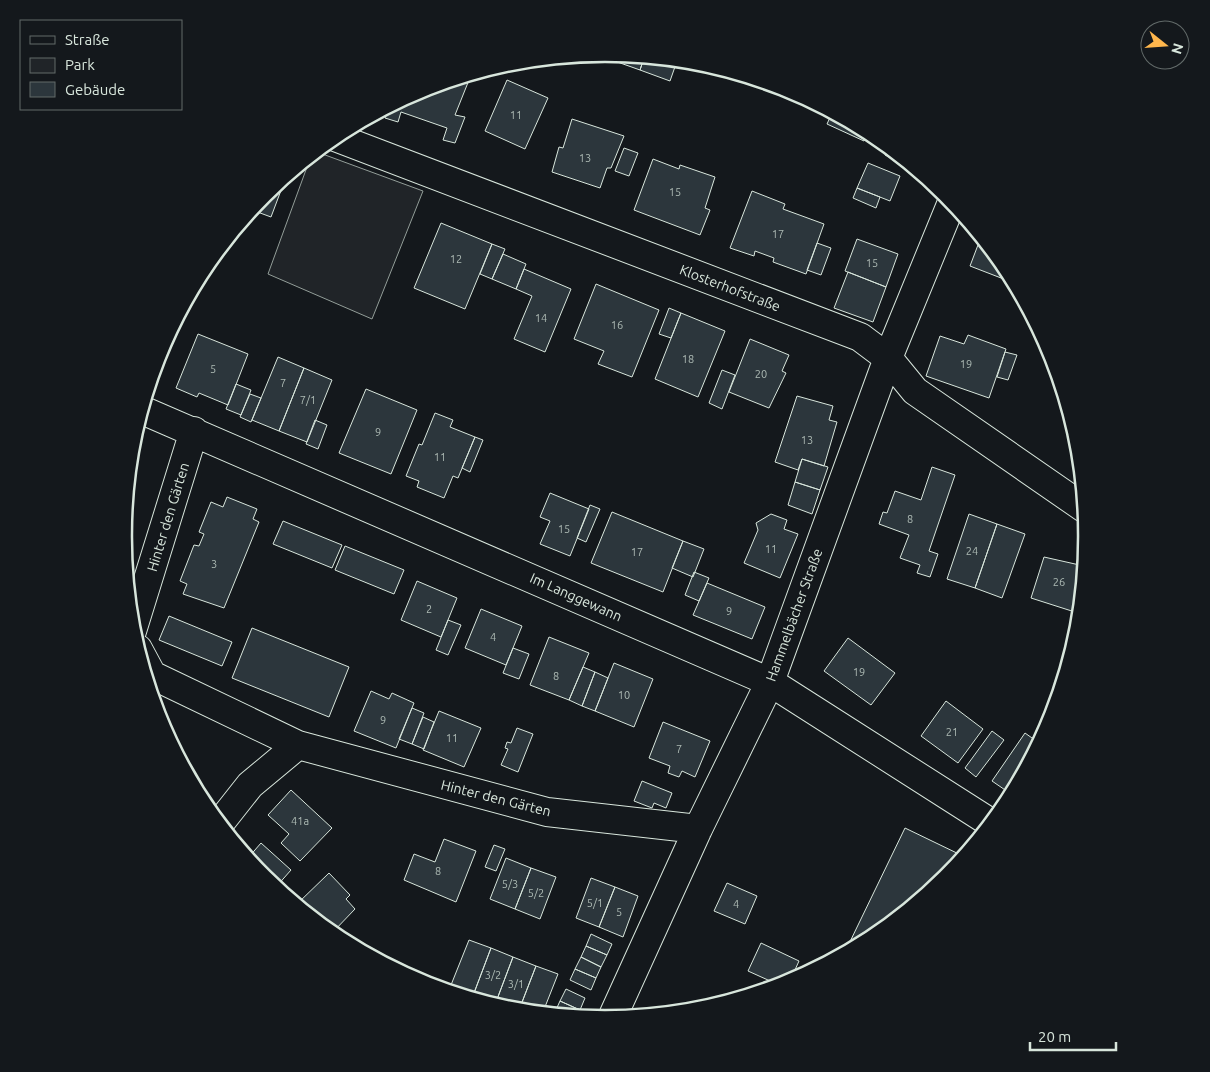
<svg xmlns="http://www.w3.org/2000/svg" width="1210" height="1072" viewBox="0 0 1210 1072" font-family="Ubuntu,sans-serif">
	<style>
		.green { fill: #202428; stroke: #939e99 }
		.building { fill: #2c363c; stroke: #d8e6dc }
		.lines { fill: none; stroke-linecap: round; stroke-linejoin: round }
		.minor-casing { stroke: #d8e6dc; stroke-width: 30 }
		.minor { stroke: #14181c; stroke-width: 28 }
		.labels { text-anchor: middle; stroke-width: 4; stroke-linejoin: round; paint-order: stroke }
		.number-label { font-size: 11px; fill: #adbab4 }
		.street-label { font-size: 14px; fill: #d8e6dc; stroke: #14181c }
		.rim { fill: none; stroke: #d8e6dc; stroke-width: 2.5 }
	</style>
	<rect width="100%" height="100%" fill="#14181c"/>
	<path class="green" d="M317 152 423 191 372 319 268 274 311 156Z"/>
	<path class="building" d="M611 54 644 58 640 70 609 59Z
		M644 58 677 61 670 81 640 70Z
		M471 75 455 115 465 117 455 143 443 140 447 128 401 112 398 122 385 118 388 108 421 90Z
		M507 80 548 98 525 149 485 131Z
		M832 113 868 132 864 141 827 124Z
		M572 119 624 136 611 168H607L600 188 552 172 559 147 563 148Z
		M624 148 638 153 629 176 615 171Z
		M889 148 915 170 885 155Z
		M653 159 679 169 680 165 715 177 705 208 710 210 700 235 634 210Z
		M868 163 900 176 890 201 857 188Z
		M286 177 271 217 252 210 264 195Z
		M857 188 880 197 876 208 853 198Z
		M752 191 785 204 783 209 824 224 806 274 773 262 774 258 755 251 754 256 730 248Z
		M441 223 492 244 465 309 414 288Z
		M981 237 1006 268 1014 283 970 266Z
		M857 239 898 254 886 287 845 271Z
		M817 243 831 248 821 275 807 270Z
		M492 244 505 249 492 279 480 274Z
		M503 254 526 264 516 289 492 279Z
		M524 269 571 289 545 352 514 339 532 296 516 289Z
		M848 272 886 287 873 322 834 308Z
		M596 284 659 310 632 377 598 364 604 351 574 339Z
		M1015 285 1021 296 1013 293Z
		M669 308 681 313 671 338 659 334Z
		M681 313 725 331 698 397 655 379Z
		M169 334 160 356 158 355 160 351Z
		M198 334 248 354 228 405 199 393 197 397 176 388Z
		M968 335 1006 349 989 398 926 376 940 336 964 344Z
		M750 339 789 355 782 371 786 373 769 408 729 392Z
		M1005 352 1017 355 1008 380 997 377Z
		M158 355 164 358 154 383 150 382Z
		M278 357 304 368 279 431 252 420Z
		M304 368 332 380 307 442 279 431Z
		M722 370 735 375 722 409 709 403Z
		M236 384 251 390 241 415 226 409Z
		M366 389 417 410 391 474 339 453Z
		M250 394 261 398 251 422 240 417Z
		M797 396 833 406 829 420 837 422 824 466 802 459 798 470 775 462Z
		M435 413 453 420 450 427 475 437 458 478 453 476 444 498 417 487 419 481 406 476 419 444 422 445Z
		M315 420 327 425 318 449 306 444Z
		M475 437 483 440 470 472 462 468Z
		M802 459 828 467 820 490 795 482Z
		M932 467 955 475 929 551 938 554 930 577 917 573 920 565 900 558 909 535 879 524 883 512 887 513 895 491 921 500Z
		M129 468 134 470 128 486Z
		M1081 472 1082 487 1077 485Z
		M795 482 820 490 812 514 788 505Z
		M550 493 589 509 570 556 540 544 550 521 540 517Z
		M127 497 130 498 125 510Z
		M227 497 257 509 253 519 259 522 224 608 183 594 187 584 180 581 194 545 199 546 204 534 199 532 211 502 223 507Z
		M590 505 600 509 586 542 577 538Z
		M612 512 683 541 663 592 591 563Z
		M771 514 787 520 784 529 798 534 780 578 744 563 758 530 756 523Z
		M969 514 997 524 975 588 947 579Z
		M283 521 342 545 332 568 273 544Z
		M997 524 1025 534 1002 598 975 588Z
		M683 541 704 549 693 577 672 568Z
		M345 546 404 570 394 594 335 570Z
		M1044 557 1084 566 1078 613 1031 598Z
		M694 572 709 578 699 601 685 595Z
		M417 581 457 598 441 637 401 620Z
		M707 583 765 607 752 639 693 615Z
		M481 609 522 626 506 665 465 648Z
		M169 616 232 642 222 666 159 640Z
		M448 620 461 625 448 655 436 650Z
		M252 628 349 667 329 717 232 678Z
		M549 637 589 653 569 700 530 685Z
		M848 638 895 673 871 705 824 671Z
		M513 648 529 654 519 679 503 673Z
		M614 663 653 679 634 727 595 711Z
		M583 667 595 672 582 706 569 700Z
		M595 672 608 678 595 711 582 706Z
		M371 691 389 699 392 693 414 703 396 748 354 731Z
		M946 701 983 729 958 763 921 736Z
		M412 708 424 713 412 744 399 739Z
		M439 711 481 728 464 767 423 750Z
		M423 717 434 722 424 749 412 744Z
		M663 722 710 741 695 777 682 771 679 777 668 773 670 766 649 758Z
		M517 728 533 734 518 772 501 765 508 749 505 748 507 742 511 743Z
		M992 731 1004 740 976 777 965 768Z
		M1025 733 1039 743 1011 794 992 781Z
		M642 781 672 793 666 808 654 803 652 808 634 801Z
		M291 790 332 828 300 861 281 843 289 834 268 815Z
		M905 828 963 856 946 877 873 937 845 952Z
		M444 839 476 851 456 902 404 880 414 854 435 862Z
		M261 843 291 870 276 887 264 877 248 858Z
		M494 845 505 849 496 871 485 867Z
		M506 858 531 868 515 909 490 899Z
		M531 868 556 877 540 919 515 909Z
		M329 873 350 895 346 899 355 909 332 933 297 904Z
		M591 878 615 887 599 927 576 918Z
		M727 883 757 896 745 924 714 911Z
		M615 887 638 896 623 937 599 927Z
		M591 934 612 944 607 955 586 946Z
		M469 940 491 948 474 993 451 985Z
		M761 943 799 961 790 981 779 985 748 971Z
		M586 946 607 955 601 967 581 957Z
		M491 948 513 957 496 1002 474 993Z
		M513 957 536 966 519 1010 496 1002Z
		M581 957 601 967 596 978 575 969Z
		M536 966 558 974 543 1012 519 1010Z
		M575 969 596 978 591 990 570 980Z
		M566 989 585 998 580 1010 560 1001Z
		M560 1001 580 1010 578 1016 555 1012Z"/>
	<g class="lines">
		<defs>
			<path id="minor" d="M335 137 860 337 888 358 915 391 1084 508
				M142 410 770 682 991 823
				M132 631 194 431
				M138 649 152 675 298 745 547 812 698 829
				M220 823 250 785 298 745
				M612 1018 698 829 770 682 888 358 952 202"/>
		</defs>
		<use href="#minor" class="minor-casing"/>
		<use href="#minor" class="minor"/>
	</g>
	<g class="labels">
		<g class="number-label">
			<text x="516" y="119">11</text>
			<text x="585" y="162">13</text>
			<text x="675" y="196">15</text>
			<text x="778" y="238">17</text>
			<text x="456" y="263">12</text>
			<text x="872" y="267">15</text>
			<text x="541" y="322">14</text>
			<text x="617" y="329">16</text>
			<text x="688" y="363">18</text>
			<text x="966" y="368">19</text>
			<text x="213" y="373">5</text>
			<text x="761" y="378">20</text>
			<text x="283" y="387">7</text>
			<text x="308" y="404">7/1</text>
			<text x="378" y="436">9</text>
			<text x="807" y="444">13</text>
			<text x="440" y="461">11</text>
			<text x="910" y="523">8</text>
			<text x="564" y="533">15</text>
			<text x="771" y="553">11</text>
			<text x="972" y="555">24</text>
			<text x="637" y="556">17</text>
			<text x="214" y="568">3</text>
			<text x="1059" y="586">26</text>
			<text x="429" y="613">2</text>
			<text x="729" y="615">9</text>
			<text x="493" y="641">4</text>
			<text x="859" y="676">19</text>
			<text x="556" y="680">8</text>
			<text x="624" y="699">10</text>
			<text x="383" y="724">9</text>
			<text x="952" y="736">21</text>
			<text x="452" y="742">11</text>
			<text x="679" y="753">7</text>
			<text x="300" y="825">41a</text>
			<text x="438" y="875">8</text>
			<text x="510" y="888">5/3</text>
			<text x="536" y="897">5/2</text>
			<text x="595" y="907">5/1</text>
			<text x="736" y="908">4</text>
			<text x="619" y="916">5</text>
			<text x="493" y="979">3/2</text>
			<text x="516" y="988">3/1</text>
		</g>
		<g class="street-label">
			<text transform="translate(730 288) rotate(21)" y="5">Klosterhofstraße</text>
			<text transform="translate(168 517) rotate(-73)" y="5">Hinter den Gärten</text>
			<text transform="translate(576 597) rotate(24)" y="5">Im Langgewann</text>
			<text transform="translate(794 615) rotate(-70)" y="5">Hammelbächer Straße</text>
			<text transform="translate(496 798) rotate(14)" y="5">Hinter den Gärten</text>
		</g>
	</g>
	<path d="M0 0H1210V1072H0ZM605 62H605A473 473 0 0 1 1078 535V537A473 473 0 0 1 605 1010H605A473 473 0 0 1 132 537V535A473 473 0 0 1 605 62Z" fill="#14181c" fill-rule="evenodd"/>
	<path class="rim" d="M605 62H605A473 473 0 0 1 1078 535V537A473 473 0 0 1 605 1010H605A473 473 0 0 1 132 537V535A473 473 0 0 1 605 62Z"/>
	<rect x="20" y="20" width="162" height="90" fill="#14181c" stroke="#626a69"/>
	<rect x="30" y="36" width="25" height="8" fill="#14181c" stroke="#626a69"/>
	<text x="65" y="45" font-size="15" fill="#d8e6dc">Straße</text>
	<rect x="30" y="58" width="25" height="15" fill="#202428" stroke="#626a69"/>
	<text x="65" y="70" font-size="15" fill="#d8e6dc">Park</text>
	<rect x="30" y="82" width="25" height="15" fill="#2c363c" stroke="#626a69"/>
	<text x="65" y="95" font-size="15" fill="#d8e6dc">Gebäude</text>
	<g transform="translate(1165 45) rotate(107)"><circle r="24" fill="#14181c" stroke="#626a69"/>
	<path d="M0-4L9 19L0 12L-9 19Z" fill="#ffb74d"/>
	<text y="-8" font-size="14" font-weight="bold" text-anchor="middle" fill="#d8e6dc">N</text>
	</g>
	<path d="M1030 1042v8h86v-8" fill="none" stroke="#d8e6dc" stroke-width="2.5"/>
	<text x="1038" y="1042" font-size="15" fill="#d8e6dc" stroke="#14181c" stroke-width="4" paint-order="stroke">20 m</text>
</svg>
